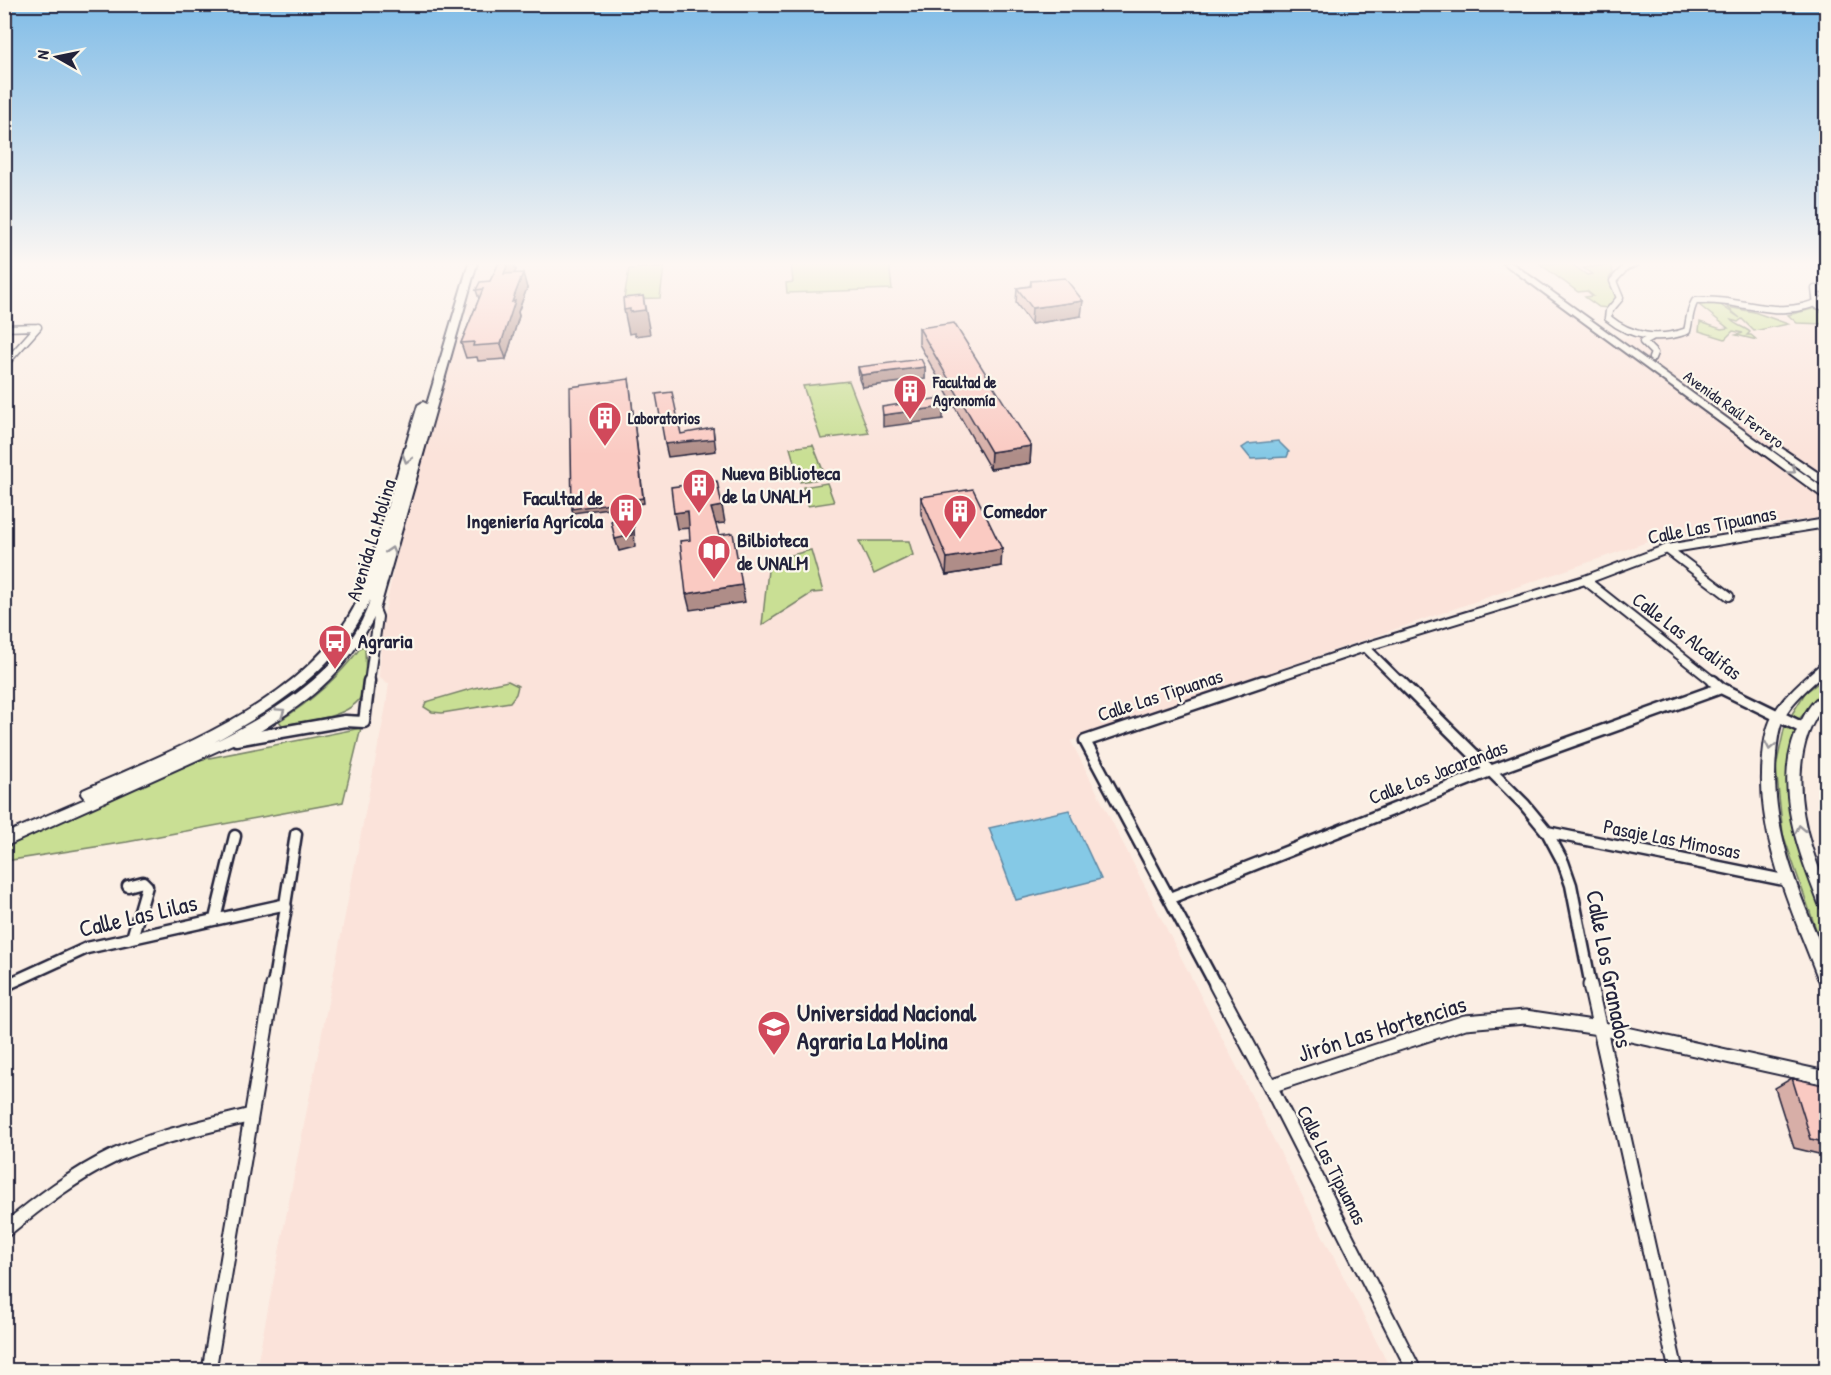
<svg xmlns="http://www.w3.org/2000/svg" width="1831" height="1375" viewBox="0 0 1831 1375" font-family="'Patrick Hand',sans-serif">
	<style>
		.built { fill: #fbe3da }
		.green { fill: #c9df94; stroke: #768068; stroke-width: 1.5 }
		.water { fill: #85c9e6; stroke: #5d86a2; stroke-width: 1.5 }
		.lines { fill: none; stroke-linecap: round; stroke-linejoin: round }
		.minor-far3-casing { stroke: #22223b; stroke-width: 9 }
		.minor-far2-casing { stroke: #22223b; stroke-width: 12 }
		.minor-far1-casing { stroke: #22223b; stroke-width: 15 }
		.minor-casing { stroke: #22223b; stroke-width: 17 }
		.tertiary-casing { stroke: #22223b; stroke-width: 4 }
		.secondary-casing { stroke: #22223b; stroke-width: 4 }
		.minor-far3 { stroke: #fbf7ec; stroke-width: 6 }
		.minor-far2 { stroke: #fbf7ec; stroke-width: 8 }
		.minor-far1 { stroke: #fbf7ec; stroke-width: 10 }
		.minor { stroke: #fbf7ec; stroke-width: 13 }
		.tertiary { fill: #fbf7ec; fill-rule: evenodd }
		.secondary { fill: #fbf7ec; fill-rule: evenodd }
		.wall { fill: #d7aea7; stroke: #22223b; stroke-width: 1.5 }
		.shaded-wall { fill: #af8d88; stroke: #22223b; stroke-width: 1.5 }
		.building { fill: #facac2; stroke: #22223b; stroke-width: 1.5 }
		.oneway { stroke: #99979c }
		.labels { text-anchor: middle; stroke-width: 4.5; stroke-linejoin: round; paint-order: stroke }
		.far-poi-label { font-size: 16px; font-weight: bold; fill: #22223b; stroke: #fbf7ec; text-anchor: start }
		.far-street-label { font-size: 16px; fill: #22223b; stroke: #fbf7ec }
		.poi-label { font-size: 20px; font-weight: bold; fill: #22223b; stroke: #fbf7ec; text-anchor: start }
		.street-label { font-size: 20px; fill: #22223b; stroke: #fbf7ec }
		.near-street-label { font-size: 24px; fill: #22223b; stroke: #fbf7ec }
		.near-poi-label { font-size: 24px; font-weight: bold; fill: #22223b; stroke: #fbf7ec; text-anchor: start }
	</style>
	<rect width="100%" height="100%" fill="#fbeee4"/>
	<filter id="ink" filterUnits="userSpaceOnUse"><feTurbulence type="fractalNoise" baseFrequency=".0167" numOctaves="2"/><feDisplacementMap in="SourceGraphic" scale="12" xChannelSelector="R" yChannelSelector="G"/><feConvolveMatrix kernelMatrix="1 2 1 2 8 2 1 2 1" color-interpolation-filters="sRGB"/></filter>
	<g filter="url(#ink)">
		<path class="built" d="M481 263H1496L1487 266 1496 273 1514 275 1609 338H1672L1693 334 1696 309 1701 303H1722L1785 315 1826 310V517L1653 540 1071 741 1391 1370H256L386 706 389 683H386L379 676 382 626 398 548 457 339 473 328 474 322 465 313Z
			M1536 263H1616L1619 265 1609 278 1617 298 1608 308 1599 307Z"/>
		<path class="green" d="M791 263H889L892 289 787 293 786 283 793 282Z
			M1570 263 1587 275 1592 274 1583 268 1611 265 1613 273 1609 278 1617 298 1608 308 1599 307 1585 297 1593 296 1587 291 1578 292 1540 264Z
			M664 267 660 298 624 299 629 269Z
			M1719 304 1740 318 1727 307 1754 312 1788 324 1754 331 1742 319 1738 322 1731 320C1735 325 1744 327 1750 332L1747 335H1751L1757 340 1736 335 1743 333 1733 331 1725 339 1699 331 1700 322 1721 329 1728 328 1699 305Z
			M1817 308 1826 309V311L1821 312 1826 314V324L1797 323 1788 315Z
			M849 381 869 433 821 439 803 386Z
			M813 445 826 478 800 482 790 448Z
			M827 483 834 502 808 506 803 487Z
			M859 541H909L913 555 874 574Z
			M811 550 823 592 812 593 762 625 769 561Z
			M365 646C365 659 367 676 364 689 358 718 306 721 282 725L279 721C312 701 338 678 361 647Z
			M1826 677V691L1798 720 1792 714 1805 693Z
			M508 681 518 686 516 694 510 702 442 713 432 712 424 707 426 702 474 688Z
			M1785 725 1791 726 1795 730 1788 775 1791 819 1795 839 1826 919V958L1783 834 1776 767Z
			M361 728 343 802 127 842 5 861V846L194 761Z"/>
		<path class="water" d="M1278 441 1289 452 1287 457 1251 459 1242 448 1248 444Z
			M1069 810 1101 879 1016 900 989 828Z"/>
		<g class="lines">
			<defs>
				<path id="minor-far3" d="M1826 290 1815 289 1817 305 1826 307
					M1608 318C1631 337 1659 341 1687 331 1690 320 1689 311 1695 301 1747 297 1773 323 1826 299
					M1608 318 1609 311 1620 298 1613 281 1626 267 1636 263
					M4 328 38 327
					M1652 337 1643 342 1654 353 1652 358
					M4 365 38 327"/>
				<path id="minor-far2" d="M1667 549 1729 596
					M1585 580 1715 683
					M1365 647 1401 683
					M369 683 378 617 374 607
					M1258 683 1365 647 1585 580 1667 549 1826 523"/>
				<path id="minor-far1" d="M1400 681 1524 804 1547 832 1563 862 1571 885 1591 986
					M1713 681 1721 688 1803 728
					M236 740 345 721 364 722 369 681
					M1547 832 1789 881
					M128 886 143 882 147 886 132 938
					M1170 898 1490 771 1721 688
					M285 905 296 834
					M215 919 235 836
					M4 986 87 948 282 905 286 907 273 986
					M1216 986 1085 741 1263 681"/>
				<path id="minor" d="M1216 985 1270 1086 1414 1370
					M1590 985 1676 1370
					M4 986 7 985
					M1270 1086 1465 1022 1525 1017 1599 1028 1826 1078
					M4 1231C38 1203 74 1175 114 1156 157 1136 205 1127 251 1115
					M209 1370 273 985"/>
				<path id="tertiary" d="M1826 662V672C1811 686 1792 701 1783 719 1778 730 1777 743 1776 755 1771 808 1786 858 1805 907 1815 933 1829 957 1826 985L1821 983 1818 978C1791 907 1755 835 1763 757 1764 743 1766 729 1772 717 1783 695 1804 679 1822 663Z
					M1826 693V704C1792 742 1797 803 1812 849 1819 872 1829 885 1826 910L1821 908 1819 904C1796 845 1769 776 1804 716 1809 707 1816 696 1826 693Z"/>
				<path id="secondary" d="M469 263H477L380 607C346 671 318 696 257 733L4 847V834L85 799 81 794 83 790C179 747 320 696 362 590L418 405 423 402 427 404ZM370 600C350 668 273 713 214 742 275 708 340 667 370 600Z
					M1503 263H1512L1826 490V498L1822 497Z
					M1777 445 1826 478V486L1822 485 1773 450 1772 448Z"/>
			</defs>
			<use href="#minor-far3" class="minor-far3-casing"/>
			<use href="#minor-far2" class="minor-far2-casing"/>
			<use href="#minor-far1" class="minor-far1-casing"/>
			<use href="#minor" class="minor-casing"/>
			<use href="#tertiary" class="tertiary-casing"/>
			<use href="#secondary" class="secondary-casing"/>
			<use href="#minor-far3" class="minor-far3"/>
			<use href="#minor-far2" class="minor-far2"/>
			<use href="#minor-far1" class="minor-far1"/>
			<use href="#minor" class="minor"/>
			<use href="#tertiary" class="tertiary"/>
			<use href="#secondary" class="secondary"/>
		</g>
		<path class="wall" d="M499 263H513L516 270 514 273 527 288 518 312 519 316 506 359 478 361 477 357 466 358 461 343 479 299 476 290 490 281Z
			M1031 281 1081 316 1031 324 1016 303 1017 288 1030 286Z
			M919 328 1031 446 1030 463 990 469 919 344Z
			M858 367H925V379L862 387 859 379Z
			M921 497 1001 566 946 575 921 514Z
			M1792 1078 1827 1086V1156L1794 1148 1775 1088Z"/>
		<path class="shaded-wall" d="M508 263H513L516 270 508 288 504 274Z
			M523 273 527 288 518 312 519 316 506 359 501 344 512 302Z
			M643 296 650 334 635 336V333L629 334 624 310Z
			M1083 301 1081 316 1031 324 1032 308Z
			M925 367V379L862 387 861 375Z
			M629 379 644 503 573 513 572 509Z
			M943 407V419L883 427V415Z
			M713 428 716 451 668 457 665 444Z
			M1031 446 1030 463 990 469 991 452Z
			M722 506 725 523 714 524 711 508Z
			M688 511 691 528 677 529 674 513Z
			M631 516 634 529 635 547 619 551 615 539Z
			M1002 549 1001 566 946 575 947 558Z
			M742 585 745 602 690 610 686 594Z"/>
		<path class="building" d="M499 263H508L504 274 523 273 512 302 515 301 501 344 473 346 474 342 461 343 483 289 476 290 480 282 490 281Z
			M1065 278 1083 301 1032 308 1017 288 1031 286V281Z
			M643 296 645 310 630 312V309L624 310 623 298Z
			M954 323 1031 446 991 452 919 328Z
			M921 359 925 367 861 375 858 367Z
			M629 379 643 498 572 509 570 387Z
			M672 392 681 434 713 428 714 439 665 444 656 394Z
			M940 398 943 407 883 415 882 407Z
			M717 481 722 506 711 508 719 535 733 533 742 585 686 594 680 541 690 540 688 511 674 513 671 487Z
			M973 489 1002 549 947 558 921 497Z
			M622 512 623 517 631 516 632 535 615 539 611 521 614 519 613 513Z
			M1792 1078 1827 1086V1143L1811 1139Z"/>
		<defs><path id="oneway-chevron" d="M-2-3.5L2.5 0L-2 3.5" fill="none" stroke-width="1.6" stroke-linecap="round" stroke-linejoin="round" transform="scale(1.5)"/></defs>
		<g class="oneway">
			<use href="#oneway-chevron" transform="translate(407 459) rotate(107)"/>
			<use href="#oneway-chevron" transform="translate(1792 470) rotate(36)"/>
			<use href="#oneway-chevron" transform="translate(391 551) rotate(-73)"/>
			<use href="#oneway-chevron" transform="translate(281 712) rotate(-34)"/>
			<use href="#oneway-chevron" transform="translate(1770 746) rotate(101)"/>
			<use href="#oneway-chevron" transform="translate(1800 829) rotate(-101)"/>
		</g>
	</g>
	<linearGradient id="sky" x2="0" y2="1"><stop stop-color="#80bce7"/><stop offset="0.58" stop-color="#fdf7f3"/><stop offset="1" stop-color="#fdf7f3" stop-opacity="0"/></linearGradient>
	<rect width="1831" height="455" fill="url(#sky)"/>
	<defs>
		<symbol id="building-pin" viewBox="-11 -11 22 30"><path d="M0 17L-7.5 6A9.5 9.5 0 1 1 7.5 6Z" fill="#d1495b" stroke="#fbf7ec"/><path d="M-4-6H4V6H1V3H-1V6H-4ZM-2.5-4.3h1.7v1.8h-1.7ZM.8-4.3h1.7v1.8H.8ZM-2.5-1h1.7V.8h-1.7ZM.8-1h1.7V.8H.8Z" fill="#fff"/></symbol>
		<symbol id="library-pin" viewBox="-11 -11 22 30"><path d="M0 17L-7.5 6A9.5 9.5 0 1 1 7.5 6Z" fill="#d1495b" stroke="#fbf7ec"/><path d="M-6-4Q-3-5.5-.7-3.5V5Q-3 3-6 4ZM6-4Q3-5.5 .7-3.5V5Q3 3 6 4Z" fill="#fff"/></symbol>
		<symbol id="bus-pin" viewBox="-11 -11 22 30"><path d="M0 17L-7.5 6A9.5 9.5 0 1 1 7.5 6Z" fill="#d1495b" stroke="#fbf7ec"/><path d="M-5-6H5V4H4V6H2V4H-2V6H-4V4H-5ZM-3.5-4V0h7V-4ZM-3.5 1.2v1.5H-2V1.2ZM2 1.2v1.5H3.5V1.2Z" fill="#fff"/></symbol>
		<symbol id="university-pin" viewBox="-11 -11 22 30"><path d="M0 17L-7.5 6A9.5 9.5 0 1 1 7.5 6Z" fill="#d1495b" stroke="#fbf7ec"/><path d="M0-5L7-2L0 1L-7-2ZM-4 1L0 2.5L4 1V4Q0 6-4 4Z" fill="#fff"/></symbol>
	</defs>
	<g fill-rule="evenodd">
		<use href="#building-pin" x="891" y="372" width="38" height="52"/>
		<use href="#building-pin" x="586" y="399" width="38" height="52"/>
		<use href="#building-pin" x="680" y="466" width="38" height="52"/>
		<use href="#building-pin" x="607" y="491" width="38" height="52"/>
		<use href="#building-pin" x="941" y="492" width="38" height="52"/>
		<use href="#library-pin" x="695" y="532" width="38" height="52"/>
		<use href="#bus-pin" x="316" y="622" width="38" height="52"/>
		<use href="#university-pin" x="755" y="1008" width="38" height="52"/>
	</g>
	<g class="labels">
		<g class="far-poi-label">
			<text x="933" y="388">Facultad de<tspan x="933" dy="18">Agronomía</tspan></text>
			<text x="628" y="424">Laboratorios</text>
		</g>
		<g class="far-street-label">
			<text transform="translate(1734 409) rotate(36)" y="6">Avenida Raúl Ferrero</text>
		</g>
		<g class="poi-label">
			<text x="722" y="480">Nueva Biblioteca<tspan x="722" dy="23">de la UNALM</tspan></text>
			<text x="603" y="505" text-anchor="end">Facultad de<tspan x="603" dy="23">Ingeniería Agrícola</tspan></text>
			<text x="983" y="518">Comedor</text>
			<text x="737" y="547">Bilbioteca<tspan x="737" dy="23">de UNALM</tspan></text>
			<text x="358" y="648">Agraria</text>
		</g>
		<g class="street-label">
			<text transform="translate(1712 525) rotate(-11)" y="7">Calle Las Tipuanas</text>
			<text transform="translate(371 540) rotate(-73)" y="7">Avenida La Molina</text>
			<text transform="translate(1687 636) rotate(37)" y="7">Calle Las Alcalifas</text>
			<text transform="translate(1160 695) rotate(-18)" y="7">Calle Las Tipuanas</text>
			<text transform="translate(1438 772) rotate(-21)" y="7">Calle Los Jacarandas</text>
			<text transform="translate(1672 839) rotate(11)" y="7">Pasaje Las Mimosas</text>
			<text transform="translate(1332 1165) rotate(63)" y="7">Calle Las Tipuanas</text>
		</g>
		<g class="near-street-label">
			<text transform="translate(138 916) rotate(-13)" y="8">Calle Las Lilas</text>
			<text transform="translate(1609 969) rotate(79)" y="8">Calle Los Granados</text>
			<text transform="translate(1382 1029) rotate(-17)" y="8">Jirón Las Hortencias</text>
		</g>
		<g class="near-poi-label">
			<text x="797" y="1021">Universidad Nacional<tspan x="797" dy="28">Agraria La Molina</tspan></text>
		</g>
	</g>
	<rect width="1831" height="1375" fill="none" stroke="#fbf7ec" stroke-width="24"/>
	<rect x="12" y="12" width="1807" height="1351" fill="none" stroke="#22223b" stroke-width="2" filter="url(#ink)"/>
	<g transform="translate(57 57) rotate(279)" stroke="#fbf7ec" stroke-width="4.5" paint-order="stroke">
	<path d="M0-4.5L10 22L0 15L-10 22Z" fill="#22223b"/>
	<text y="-9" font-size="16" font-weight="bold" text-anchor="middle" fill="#22223b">N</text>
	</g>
</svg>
